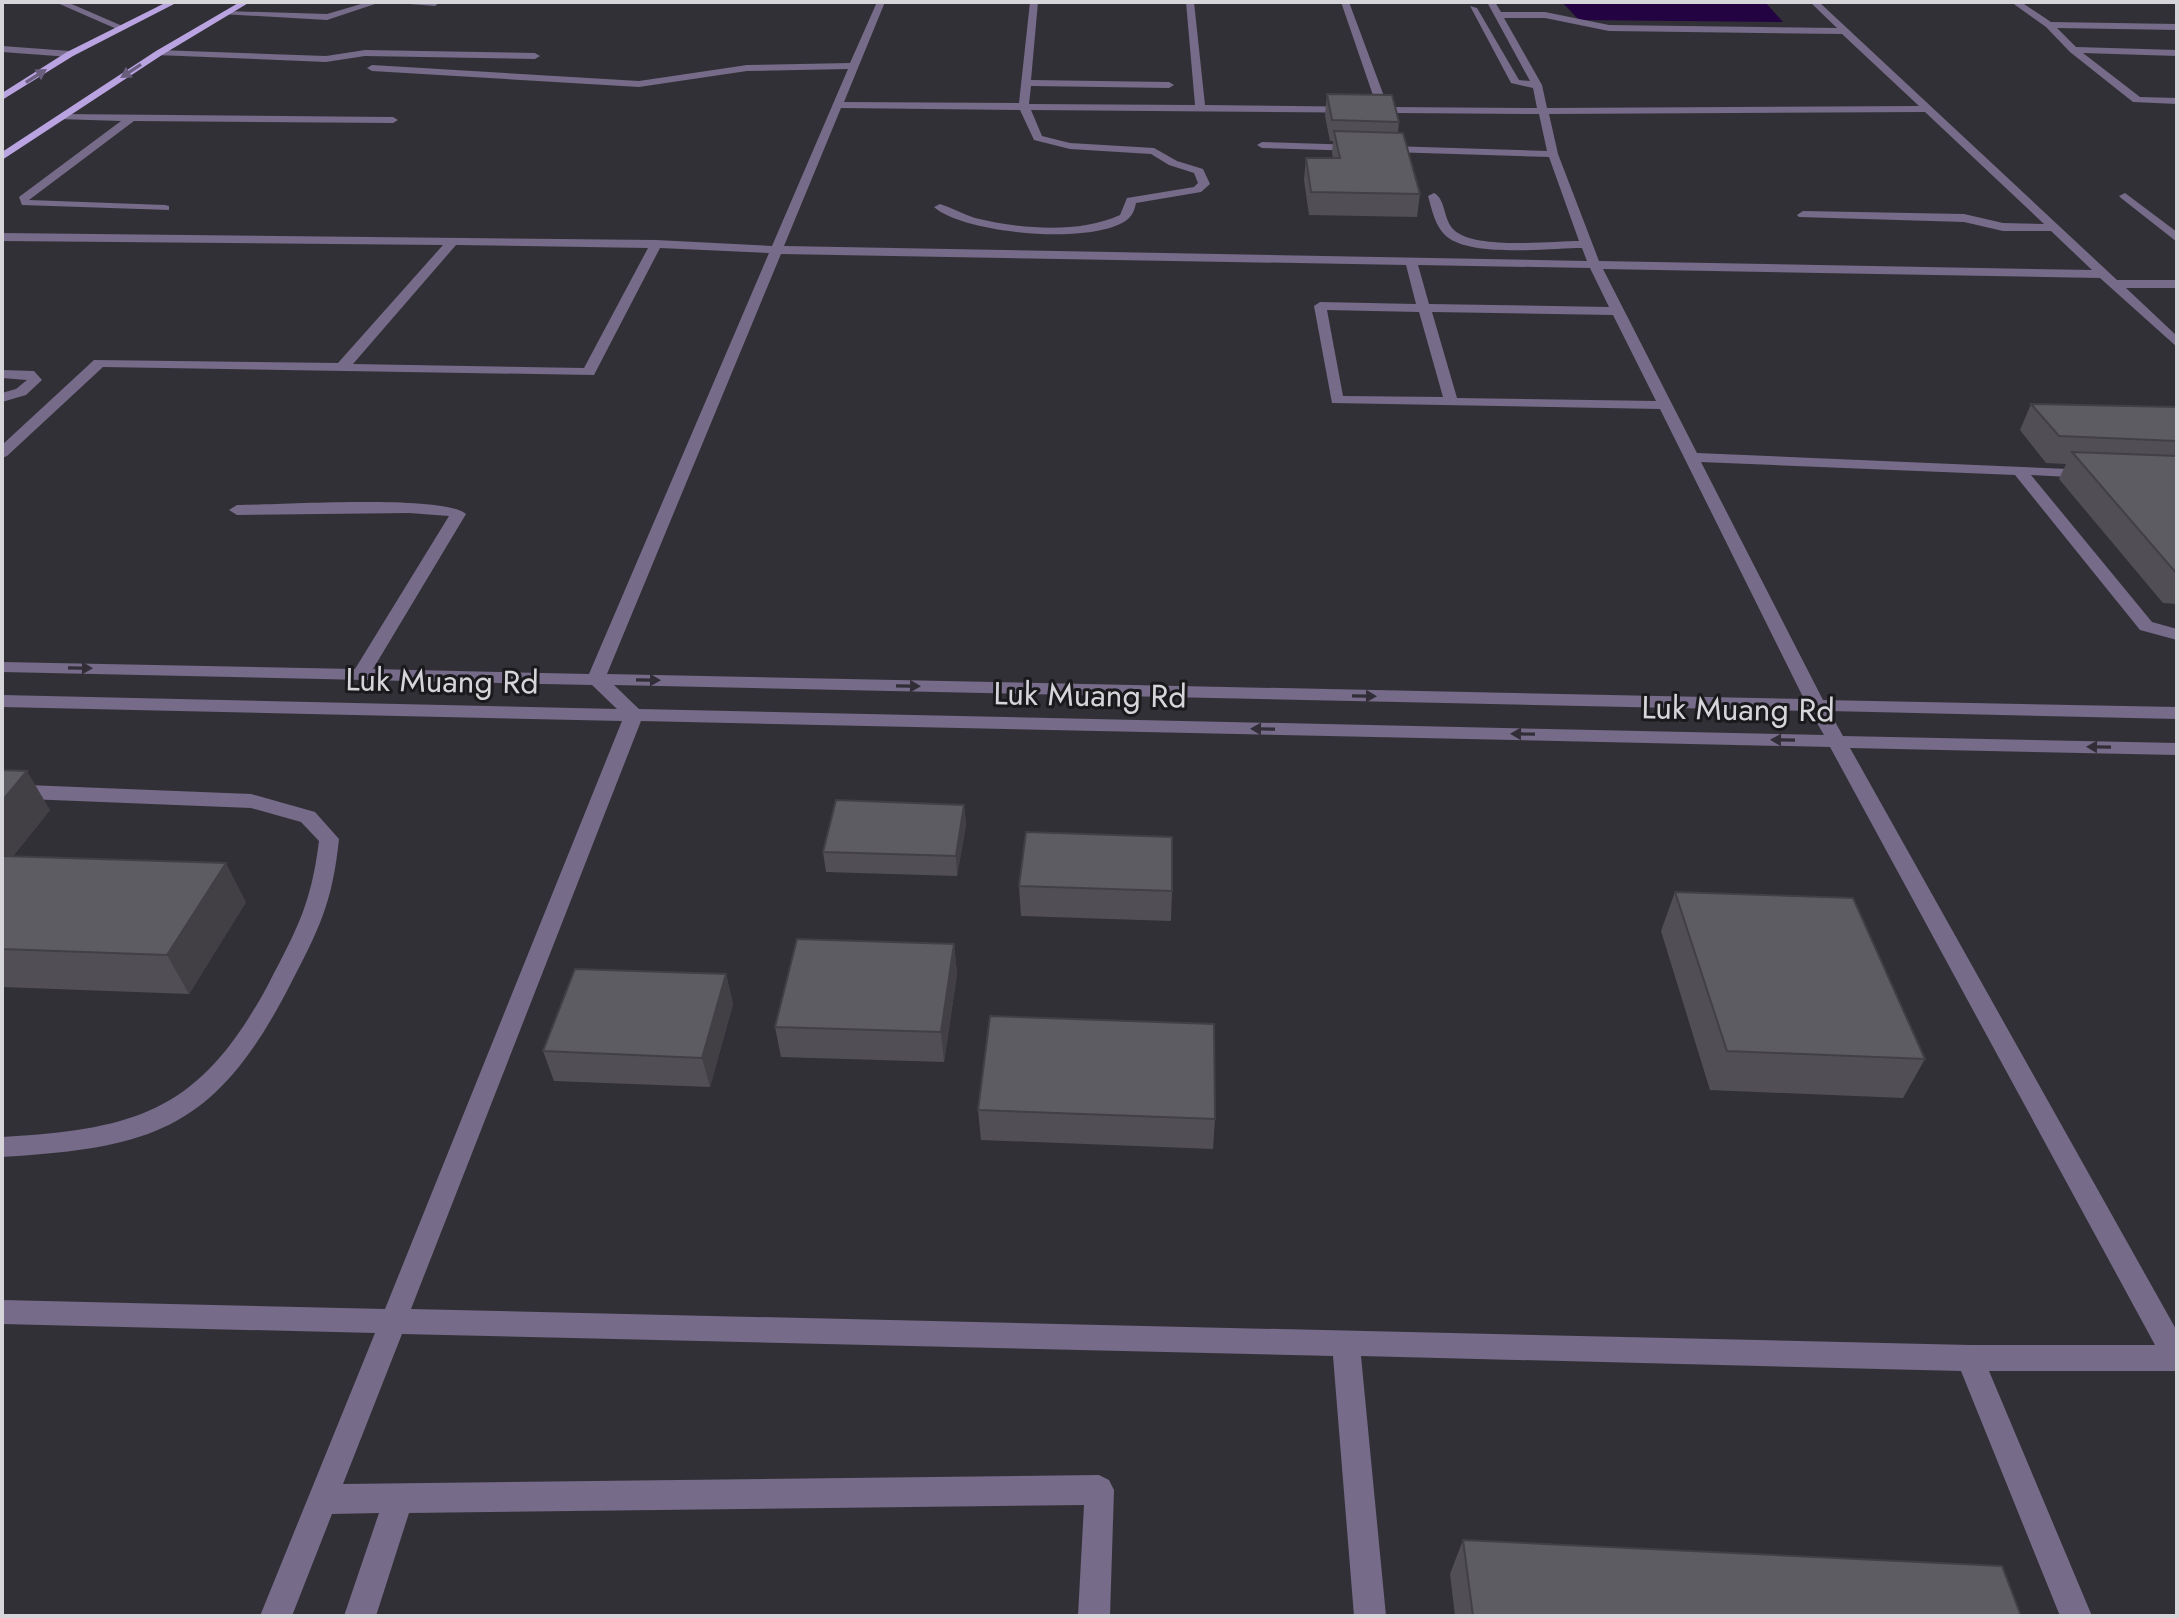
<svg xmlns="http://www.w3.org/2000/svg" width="2179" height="1618" viewBox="0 0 2179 1618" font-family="Jost,sans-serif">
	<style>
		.water { fill: #230341 }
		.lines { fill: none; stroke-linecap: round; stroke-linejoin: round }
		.minor { fill: #766b89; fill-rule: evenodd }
		.major { fill: #b9a3e1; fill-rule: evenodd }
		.wall { fill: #514f55 }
		.shaded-wall { fill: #424045 }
		.building { fill: #5e5c63; stroke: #424045; stroke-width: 2 }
		.oneway { fill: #6a5e7e }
		.oneway2 { fill: #312e37 }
		.labels { text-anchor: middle; stroke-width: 6; stroke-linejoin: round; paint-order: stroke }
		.street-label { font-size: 32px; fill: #d6d5d9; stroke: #1a191c }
	</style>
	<rect width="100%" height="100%" fill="#323037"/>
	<path class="water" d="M1562 2H1765L1783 22 1579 20Z"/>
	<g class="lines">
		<path class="minor" d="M55 2H67L127 28 119 30Z
			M368 2H381L327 20 221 14 225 11 327 14Z
			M384 2H439V3L435 6Z
			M877 2H885L844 102 1019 103 1030 2H1038L1031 80 1169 82 1174 85 1169 88 1031 86 1029 104 1195 105 1186 2H1194L1205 105 1377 107 1341 2H1349L1388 107 1537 108 1533 88 1511 83 1470 6 1477 8 1519 80 1530 81 1487 2H1495L1501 12H1545L1609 25 1837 28 1810 2H1819L2117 280H2177V288H2126L2177 336V347L2100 278 1603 269 1697 453 2092 470V476L2087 478 2031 475 2152 622 2177 629V640L2140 630 2015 475 1701 462 1823 700 2177 707V719L1829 711 1843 736 2177 743V755L1850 748 2177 1331V1371H1989L2092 1616H2060L1961 1371 1361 1356 1386 1616H1354L1333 1356 402 1334 343 1484 1099 1475 1109 1480 1114 1490 1110 1616H1078L1084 1505 409 1513 376 1616H344L379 1513 332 1514 292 1616H260L375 1333 2 1324V1300L385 1309 622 721 2 707V695L617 709 592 685 2 672V662L355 669 449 516 409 513 237 515 229 510 237 505C275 505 445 494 466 514L373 669 589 674 769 253 660 248 594 375 103 367 7 456 2 458V445L94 360 338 363 443 245 2 241V233L656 240 772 246 848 69 747 71 639 87 372 71 367 68 372 65 639 81 747 65 850 63ZM1504 18H1545L1609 31 1842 34 1919 106 1547 108 1542 85ZM841 108 1020 110 1034 140 1070 149 1151 154 1169 165 1194 173 1198 183 1194 187 1127 198 1120 215C1079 234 1019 229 975 218 963 214 952 208 940 204L934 207C964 234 1096 246 1128 219 1133 215 1135 208 1136 203L1201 192 1210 184 1203 169 1177 161 1154 148 1070 143 1042 136 1031 110 1539 114 1547 151 1262 142 1257 145 1262 148 1549 157 1579 241C1551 241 1475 250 1454 230 1443 220 1446 199 1434 193L1428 196C1432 210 1435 226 1446 236 1471 258 1550 248 1582 248L1587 261 784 246ZM1925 112 2044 224 2003 223 1964 214 1803 211 1797 215 1799 217 1964 222 2003 231H2051L2092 270 1599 261 1558 154 1549 114ZM456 245 648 248 584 368 353 364ZM781 254 1406 265 1416 304 1320 302 1314 306 1332 403 1660 409 1804 699 607 674ZM1418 265 1590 268 1609 307 1429 304ZM1327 310 1419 312 1443 397 1343 396ZM1432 312 1613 315 1656 401 1457 398ZM614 685 1810 711 1824 735 639 709ZM641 721 1830 747 2155 1345H1970L411 1309Z
			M2011 2H2021L2051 22 2177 24V30L2057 28 2076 47 2177 50V56L2083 53 2140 97 2177 98V104L2133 102 2070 52 2046 27Z
			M2 46 70 51 75 54 70 57 2 52Z
			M159 50 326 56 365 50 535 53 540 56 535 59 365 56 326 62 156 55Z
			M62 114 393 117 398 120 393 123 134 121 29 200 165 205 169 206V210L22 205 19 197 121 121 58 119Z
			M2125 193 2177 232V242L2121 198 2119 196Z
			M2 370 34 371 42 380 26 395 2 402V393L16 389 27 380 2 378Z
			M2 784 251 794 315 812 339 839C332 905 319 929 289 987 216 1128 155 1148 2 1157V1137C140 1129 201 1110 269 983 298 927 311 904 319 841L301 822 251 808 2 798Z"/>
		<path class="major" d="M167 2H178L73 56 2 100V93L67 52Z
			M240 2H250L162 55 2 160V152L156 51Z"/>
	</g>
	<path class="wall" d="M1327 94 1399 122 1398 133 1420 194 1417 217 1309 215 1304 180 1306 158H1333L1332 153 1333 141H1330L1325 116Z
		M2031 404 2177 407V604L2163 603 2059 479 2066 464 2046 463 2020 430Z
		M2 770 50 810 13 856 246 902 189 994 2 987Z
		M964 805 966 825 957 876 826 872 823 852Z
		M1019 886 1172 891 1171 921 1021 916Z
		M1675 892 1925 1059 1903 1098 1710 1090 1661 931Z
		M954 944 957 974 944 1062 781 1057 775 1027Z
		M726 974 733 1004 710 1087 554 1081 543 1051Z
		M978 1110 1215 1119 1213 1149 981 1140Z
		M1463 1540 2021 1616H1455L1450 1574Z"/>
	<path class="shaded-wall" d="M27 771 50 810 2 870V801Z
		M964 805 966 825 957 876 956 856Z
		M226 863 246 902 189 994 167 955Z
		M954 944 957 974 944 1062 941 1032Z
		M726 974 733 1004 710 1087 702 1058Z"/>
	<path class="building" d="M1327 94 1392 95 1399 122 1332 120Z
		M1334 131 1403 133 1420 194 1311 192 1306 158H1340Z
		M2031 404 2177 407V441L2059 436Z
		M2072 452 2177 456V574Z
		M2 770 27 771 2 801Z
		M836 800 964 805 956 856 823 852Z
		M1026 832 1172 837V891L1019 886Z
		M2 856 226 863 167 955 2 949Z
		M1675 892 1853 898 1925 1059 1727 1051Z
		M797 939 954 944 941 1032 775 1027Z
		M575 969 726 974 702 1058 543 1051Z
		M990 1016 1214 1024 1215 1119 978 1110Z
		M1463 1540 2002 1566 2021 1616H1473Z"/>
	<defs><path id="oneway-solid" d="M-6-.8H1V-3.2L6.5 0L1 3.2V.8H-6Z" transform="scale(2)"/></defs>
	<g class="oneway">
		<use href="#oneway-solid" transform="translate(131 71) rotate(147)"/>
		<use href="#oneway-solid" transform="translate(36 76) rotate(-32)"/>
	</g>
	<g class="oneway2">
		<use href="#oneway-solid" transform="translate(80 668) rotate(1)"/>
		<use href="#oneway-solid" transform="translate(648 680) rotate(1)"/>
		<use href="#oneway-solid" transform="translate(908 686) rotate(1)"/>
		<use href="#oneway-solid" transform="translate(1364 696) rotate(1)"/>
		<use href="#oneway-solid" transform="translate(1263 729) rotate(-179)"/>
		<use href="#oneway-solid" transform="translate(1523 734) rotate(-179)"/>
		<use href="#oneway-solid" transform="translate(1783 740) rotate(-179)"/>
		<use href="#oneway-solid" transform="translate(2099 747) rotate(-179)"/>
	</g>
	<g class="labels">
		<g class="street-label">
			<text transform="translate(442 681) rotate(1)" y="11">Luk Muang Rd</text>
			<text transform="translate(1090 695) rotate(1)" y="11">Luk Muang Rd</text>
			<text transform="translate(1738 709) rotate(1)" y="11">Luk Muang Rd</text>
		</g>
	</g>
	<rect width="2179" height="1618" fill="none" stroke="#d6d5d9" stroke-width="8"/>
</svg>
